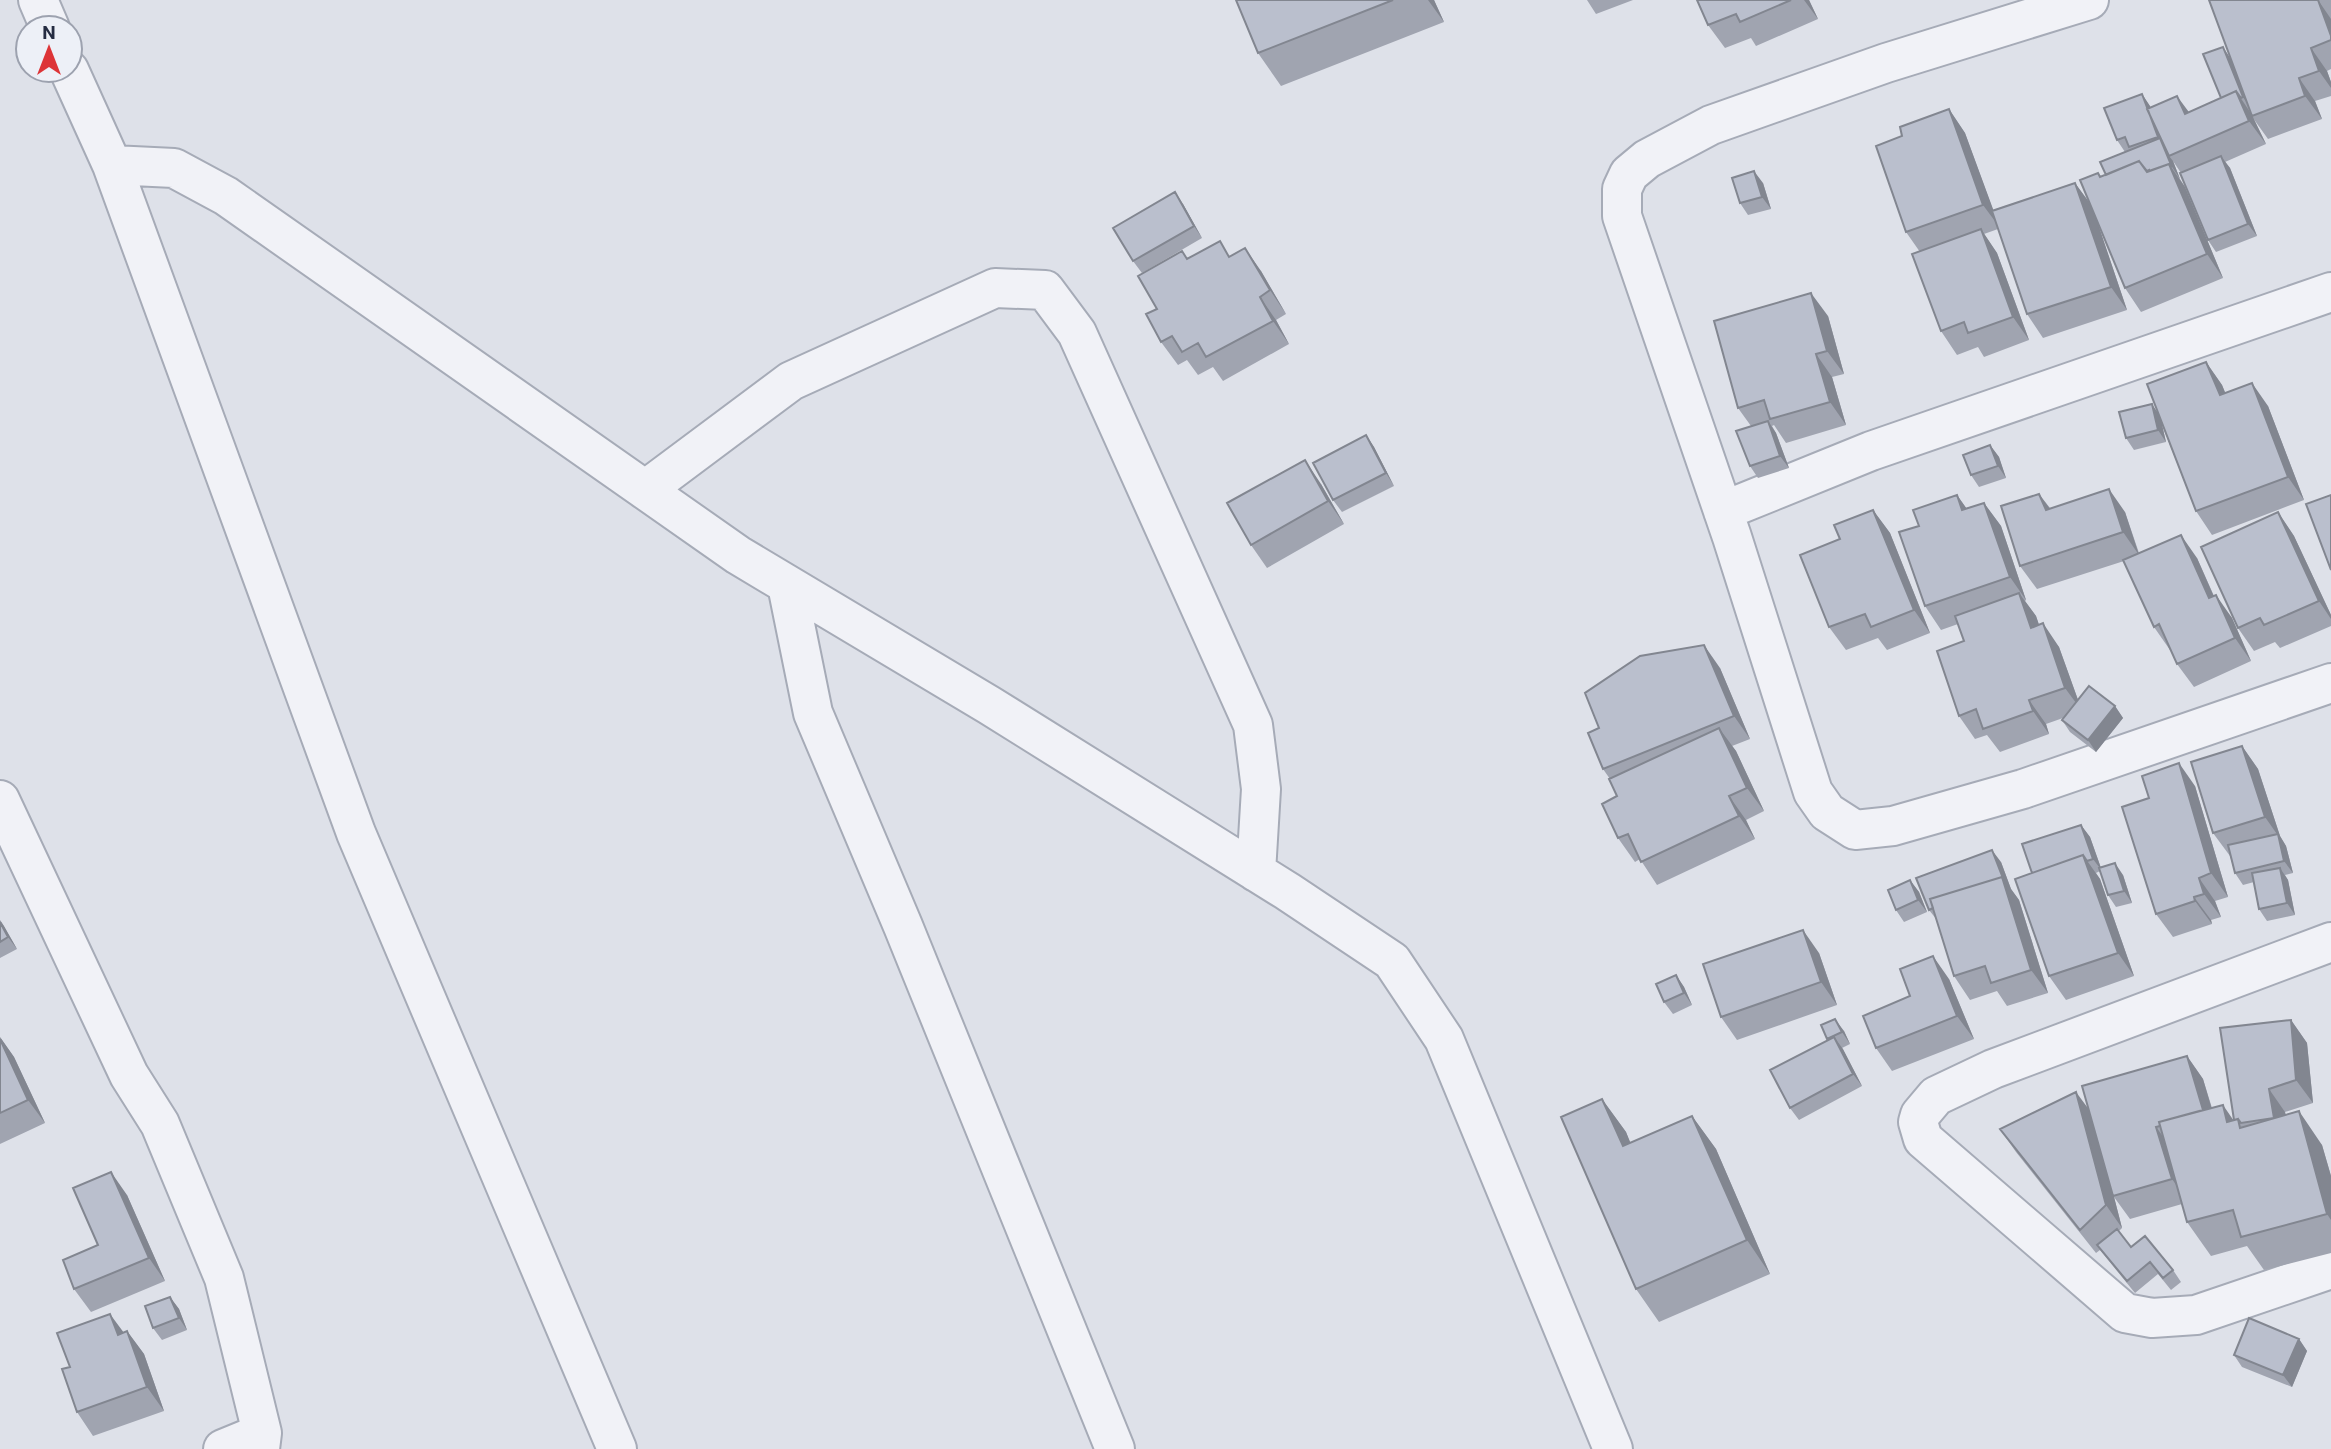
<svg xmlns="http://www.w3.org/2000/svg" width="2331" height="1449" viewBox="0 0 2331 1449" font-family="Roboto,sans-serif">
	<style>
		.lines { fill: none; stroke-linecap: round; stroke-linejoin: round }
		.minor-casing { stroke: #a6abb7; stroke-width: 42 }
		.minor { stroke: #f1f2f7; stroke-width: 38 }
		.wall { fill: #a0a4b0 }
		.shaded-wall { fill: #828690 }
		.building { fill: #babfcd; stroke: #828690; stroke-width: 2 }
	</style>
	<rect width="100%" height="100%" fill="#dee1e9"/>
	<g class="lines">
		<defs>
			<path id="minor" d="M38 0 50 28
				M2089 0 1886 63 1711 125 1647 159 1629 174 1622 189V216L1732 537 1813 792 1827 812 1855 830 1893 826 2023 789 2331 683
				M69 70 112 165 174 168 226 196 738 555 989 705 1287 891 1392 961 1444 1039 1613 1449
				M112 165 356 833 617 1449
				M645 490 791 381 995 288 1045 290 1077 333 1253 725 1261 789 1256 872
				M1723 511 1871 451 2331 292
				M787 585 813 713 903 926 1115 1449
				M0 800 129 1075 160 1124 224 1278 262 1433 260 1449
				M2331 942 1993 1069 1936 1096 1920 1115 1918 1122 1923 1139 2125 1313 2152 1318 2196 1315 2331 1269
				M223 1449 262 1433"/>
		</defs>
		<use href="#minor" class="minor-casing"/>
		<use href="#minor" class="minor"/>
	</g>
	<path class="wall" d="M1236 0H1434L1444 22 1281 86 1258 53Z
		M1587 0H1633L1596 14Z
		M1697 0H1809L1818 19 1756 46 1751 38 1725 48 1708 25Z
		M2209 0H2331V69L2327 71 2331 82V96L2315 101 2322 119 2268 139 2253 118 2266 144 2225 162 2230 168 2257 236 2216 252 2208 240 2181 173 2173 161 2180 179 2185 187 2223 278 2141 312 2125 288 2096 219 2127 310 2043 338 2027 314 1998 229 1984 234 1997 253 2029 340 1984 357 1978 347 1957 355 1941 331 1920 252 1906 232 1902 136 1949 109 1965 133 1993 210 2075 183 2089 203 2098 173 2101 177 2106 175 2125 152 2117 140 2142 94 2151 108 2189 112 2221 98 2231 58Z
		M1763 183 1771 209 1748 215 1740 203Z
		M1183 204 1202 238 1142 273 1133 261Z
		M1231 256 1261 271 1286 314 1276 320 1289 344 1223 381 1213 367 1198 375 1187 360 1178 365 1161 342 1157 309 1187 258Z
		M1828 316 1844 374 1832 377 1846 425 1786 443 1774 425 1772 426 1776 433 1789 468 1758 478 1750 466 1751 426 1738 408Z
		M2206 362 2222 385 2225 393 2268 406 2304 500 2212 535 2196 511 2162 425 2166 442 2134 450 2126 438 2157 411Z
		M1366 435 1374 447 1394 486 1342 512 1333 500Z
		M1990 445 1999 457 2006 478 1979 487 1971 475Z
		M1321 484 1344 524 1267 568 1251 545Z
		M2039 494 2050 508 2125 512 2139 553 2197 558 2214 596 2232 618 2251 661 2194 687 2177 664 2171 650H2170L2154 627 2124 561 2037 589 2020 566Z
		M1957 495 1966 508 1984 503 2001 526 2026 600 2025 601 2036 616 2039 625 2059 647 2078 700 2115 706 2123 718 2096 752 2070 732 2062 720 2063 718 2046 724 2049 734 2000 752 1987 735 1975 739 1959 716 1964 641 1958 624 1941 630 1925 606 1919 526Z
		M1873 510 1890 533 1930 633 1887 650 1878 638 1846 650 1829 627 1840 539Z
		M2278 512 2294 536 2331 615V626L2280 648 2275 642 2254 651 2238 628Z
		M1720 668 1750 739 1732 746 1736 751 1764 811 1746 820 1755 839 1657 885 1640 859 1635 862 1618 838 1617 796 1610 779 1603 769 1599 728Z
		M2242 746 2258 769 2280 836 2286 846 2293 873 2285 875 2288 880 2295 915 2267 921 2259 909 2254 882 2243 885 2235 873 2230 856 2213 833Z
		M2195 786 2228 897 2215 901 2221 917 2211 920 2212 924 2173 937 2156 914Z
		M2081 825 2090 837 2101 868 2123 875 2132 903 2116 907 2108 895 2100 871 2096 873 2100 879 2134 976 2066 1000 2049 976 2032 873Z
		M2001 862 2011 889 2019 900 2048 993 2007 1006 1997 991 1970 1000 1954 976 1937 920 1929 910Z
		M1910 880 1919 892 1927 912 1904 922 1896 910Z
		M0 920 17 949 0 958Z
		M1819 953 1837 1005 1737 1040 1721 1017Z
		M1676 975 1684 987 1692 1005 1673 1014 1664 1002Z
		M1949 979 1974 1039 1892 1071 1876 1048 1910 996Z
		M2291 1020 2307 1043 2313 1103 2285 1112 2286 1115 2322 1145 2331 1176V1253L2264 1270 2247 1246 2211 1256 2187 1222 2182 1204 2130 1219 2114 1197 2122 1228 2118 1232 2131 1247 2173 1270 2181 1282 2171 1290 2158 1274 2135 1293 2100 1250 2096 1253 2016 1152 2000 1129 2088 1109 2187 1056 2203 1079 2212 1108 2233 1120H2234Z
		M1821 1025 1844 1031 1850 1044 1842 1048 1862 1086 1799 1120 1790 1108 1828 1040Z
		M0 1037 14 1057 45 1123 0 1144Z
		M1602 1099 1626 1132 1630 1143 1692 1116 1716 1149 1770 1274 1659 1322 1636 1289Z
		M127 1195 165 1281 91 1312 74 1289 98 1245Z
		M170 1297 179 1309 187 1330 162 1340 153 1328Z
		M127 1331 144 1354 164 1411 93 1436 77 1412 70 1367Z
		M2299 1339 2307 1351 2292 1387 2242 1367 2234 1355Z"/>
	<path class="shaded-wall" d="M1428 0H1434L1444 22Z
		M1804 0H1809L1818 19Z
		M2318 0 2331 19V36Z
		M2223 47 2231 59 2251 109 2243 97Z
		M2311 48 2327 71 2331 82V88L2319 71Z
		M2299 78 2315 101 2322 119 2305 96Z
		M2236 91 2252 115 2266 144 2249 121Z
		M2142 94 2150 106 2169 156 2173 161 2180 179 2172 167 2161 142 2158 137Z
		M2177 96 2194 119 2185 114Z
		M1949 109 1965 133 2000 228 1983 205Z
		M2221 156 2230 168 2257 236 2248 224Z
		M2169 164 2185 187 2223 278 2207 254Z
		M1754 171 1763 183 1771 209 1762 197Z
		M2075 183 2092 206 2127 310 2111 287Z
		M1175 192 1183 204 1202 238 1194 226Z
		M1981 229 1997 253 2029 340 2013 317Z
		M1245 248 1261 271 1286 314 1270 290Z
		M1811 293 1828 316 1844 374 1827 351Z
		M1260 297 1276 320 1289 344 1273 321Z
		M1816 354 1832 377 1846 425 1830 402Z
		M2206 362 2222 385 2236 418 2220 395Z
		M2252 383 2268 406 2304 500 2288 477Z
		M2152 404 2160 416 2166 442 2158 430Z
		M1768 421 1776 433 1789 468 1780 456Z
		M1366 435 1374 447 1394 486 1386 473Z
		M1990 445 1999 457 2006 478 1998 466Z
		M1305 460 1321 484 1344 524 1328 501Z
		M2109 489 2125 512 2139 555 2123 532Z
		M2039 494 2056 517 2046 510Z
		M1957 495 1974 519 1962 510Z
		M1984 503 2001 526 2026 600 2010 577Z
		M1873 510 1890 533 1930 633 1914 610Z
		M2278 512 2294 536 2331 615V619L2319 601Z
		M2181 535 2197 558 2225 622 2209 598Z
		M2019 593 2036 616 2048 651 2031 628Z
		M2216 595 2232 618 2251 661 2235 638Z
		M2043 623 2059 647 2082 711 2065 688Z
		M1704 645 1720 668 1750 739 1734 716Z
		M2029 700 2046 724 2049 734 2033 711Z
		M2115 706 2123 718 2096 752 2088 740Z
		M1719 728 1736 751 1764 811 1747 788Z
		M2242 746 2258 769 2280 836 2286 846 2293 873 2284 861 2279 837 2265 817Z
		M2179 763 2195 786 2228 897 2211 873Z
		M1729 796 1746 820 1755 839 1739 816Z
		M2081 825 2090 837 2102 871 2093 859Z
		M1992 850 2001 862 2011 889 2019 900 2048 993 2031 970Z
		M2083 855 2100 879 2134 976 2118 953Z
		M2115 863 2123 875 2132 903 2124 891Z
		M2280 868 2288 880 2295 915 2287 903Z
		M2199 878 2215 901 2221 917 2204 894Z
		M1910 880 1919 892 1927 912 1918 900Z
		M2194 897 2211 920 2212 924 2195 901Z
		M0 920 4 926 17 949 8 937Z
		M1803 930 1819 953 1837 1005 1821 982Z
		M1933 956 1949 979 1974 1039 1957 1016Z
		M1676 975 1684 987 1692 1005 1684 993Z
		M1835 1019 1844 1031 1850 1044 1842 1032Z
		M2291 1020 2307 1043 2313 1103 2296 1080Z
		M0 1037 14 1057 45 1123 28 1100Z
		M1834 1037 1843 1049 1862 1086 1853 1074Z
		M2187 1056 2203 1079 2220 1137 2203 1113Z
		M2269 1089 2285 1112 2290 1142 2274 1119Z
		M2076 1092 2093 1115 2122 1228 2106 1205Z
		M1602 1099 1626 1132 1646 1180 1623 1146Z
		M2223 1105 2236 1124 2227 1122Z
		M2299 1111 2322 1145 2331 1176V1220L2327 1214Z
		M1692 1116 1716 1149 1770 1274 1747 1240Z
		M2156 1127 2173 1150 2188 1202 2172 1179Z
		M111 1172 127 1195 165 1281 149 1258Z
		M170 1297 179 1309 187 1330 179 1318Z
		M110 1314 127 1337 118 1335Z
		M127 1331 144 1354 164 1411 147 1387Z
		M2299 1339 2307 1351 2292 1387 2283 1375Z"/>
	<path class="building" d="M1236 0H1393L1258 53Z
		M1697 0H1791L1740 22 1736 14 1708 25Z
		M2209 0H2318L2331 36V40L2311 48 2319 71 2299 78 2305 96 2252 116Z
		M2223 47 2243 97 2241 98 2236 91 2221 98 2203 54Z
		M2236 91 2249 121 2169 156 2147 109 2177 96 2185 114Z
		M2142 94 2158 137 2129 147 2125 137 2117 140 2104 108Z
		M1949 109 1983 205 1906 232 1876 146 1902 136 1900 127Z
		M2160 138 2172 167 2169 164 2149 171V170L2147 171 2139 161 2106 175 2100 162Z
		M2221 156 2248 224 2208 240 2180 173Z
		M2139 161 2147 172 2169 164 2207 254 2125 288 2080 180 2098 173 2100 177Z
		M1754 171 1762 197 1740 203 1732 178Z
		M2075 183 2111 287 2027 314 1992 211Z
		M1175 192 1194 226 1133 261 1113 228Z
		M1981 229 2013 317 1968 333 1964 322 1941 331 1912 254Z
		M1220 241 1229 257 1245 248 1270 290 1260 297 1273 321 1206 357 1198 343 1182 352 1172 336 1161 342 1146 314 1157 309 1138 276 1182 251 1187 259Z
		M1811 293 1827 351 1816 354 1830 402 1770 419 1764 400 1738 408 1714 321Z
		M2206 362 2220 395 2252 383 2288 477 2196 511 2147 384Z
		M2152 404 2158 430 2126 438 2119 412Z
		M1768 421 1780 456 1750 466 1736 431Z
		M1366 435 1386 473 1333 500 1313 463Z
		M1990 445 1998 466 1971 475 1963 455Z
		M1305 460 1328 501 1251 545 1227 503Z
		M2109 489 2123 532 2020 566 2001 506 2039 494 2046 510Z
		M1957 495 1962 510 1984 503 2010 577 1925 606 1899 532 1919 526 1913 510Z
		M2331 495V570L2306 504Z
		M1873 510 1914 610 1871 627 1865 614 1829 627 1800 555 1840 539 1834 525Z
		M2278 512 2319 601 2264 625 2260 618 2238 628 2201 547Z
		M2181 535 2209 598 2216 595 2235 638 2177 664 2159 624 2154 627 2123 560Z
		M2019 593 2031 628 2043 623 2065 688 2029 700 2033 711 1983 729 1976 709 1959 716 1937 651 1964 641 1955 616Z
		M1704 645 1734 716 1603 769 1588 733 1599 728 1585 693 1640 656Z
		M2089 686 2115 706 2088 740 2062 720Z
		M1719 728 1747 788 1729 796 1739 816 1641 862 1628 834 1618 838 1602 804 1617 796 1609 779Z
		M2242 746 2265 817 2213 833 2191 762Z
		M2179 763 2211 873 2199 878 2204 894 2194 897 2195 901 2156 914 2122 807 2149 798 2142 776Z
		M2081 825 2093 859 2087 861 2083 855 2032 873 2022 844Z
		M2278 834 2284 861 2235 873 2228 845Z
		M1992 850 2004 881 2002 877 1930 899 1933 908 1929 910 1916 878Z
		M2083 855 2118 953 2049 976 2015 879Z
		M2115 863 2124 891 2108 895 2099 868Z
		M2280 868 2287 903 2259 909 2252 873Z
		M2002 877 2031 970 1991 983 1985 966 1954 976 1930 899Z
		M1910 880 1918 900 1896 910 1888 890Z
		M0 922 8 937 0 942Z
		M1803 930 1821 982 1721 1017 1703 964Z
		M1933 956 1957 1016 1876 1048 1863 1016 1910 996 1900 969Z
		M1676 975 1684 993 1664 1002 1656 984Z
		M1835 1019 1842 1032 1827 1039 1821 1025Z
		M2291 1020 2296 1080 2269 1089 2274 1118 2241 1123 2238 1119 2234 1120 2220 1028Z
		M1834 1037 1853 1074 1790 1108 1770 1070Z
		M0 1039 28 1100 0 1113Z
		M2187 1056 2203 1110 2159 1122 2160 1126 2156 1127 2172 1179 2113 1196 2082 1086Z
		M2076 1092 2106 1205 2080 1230 2000 1129Z
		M1602 1099 1623 1146 1692 1116 1747 1240 1636 1289 1561 1117Z
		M2223 1105 2227 1122 2238 1119 2240 1128 2299 1111 2327 1214 2241 1237 2233 1210 2187 1222 2159 1122Z
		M111 1172 149 1258 74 1289 63 1260 98 1245 73 1188Z
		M2117 1229 2131 1247 2145 1236 2173 1270 2163 1278 2150 1262 2127 1281 2097 1245Z
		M170 1297 179 1318 153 1328 145 1306Z
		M110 1314 118 1335 127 1331 147 1387 77 1412 62 1369 70 1367 57 1333Z
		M2249 1318 2299 1339 2283 1375 2234 1355Z"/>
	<g transform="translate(49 49)"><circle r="33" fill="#edf0f7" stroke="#9da2af" stroke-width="2"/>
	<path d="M0-5L12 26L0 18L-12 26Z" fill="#dd3437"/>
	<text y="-10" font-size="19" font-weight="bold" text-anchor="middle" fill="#252c42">N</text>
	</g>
</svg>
